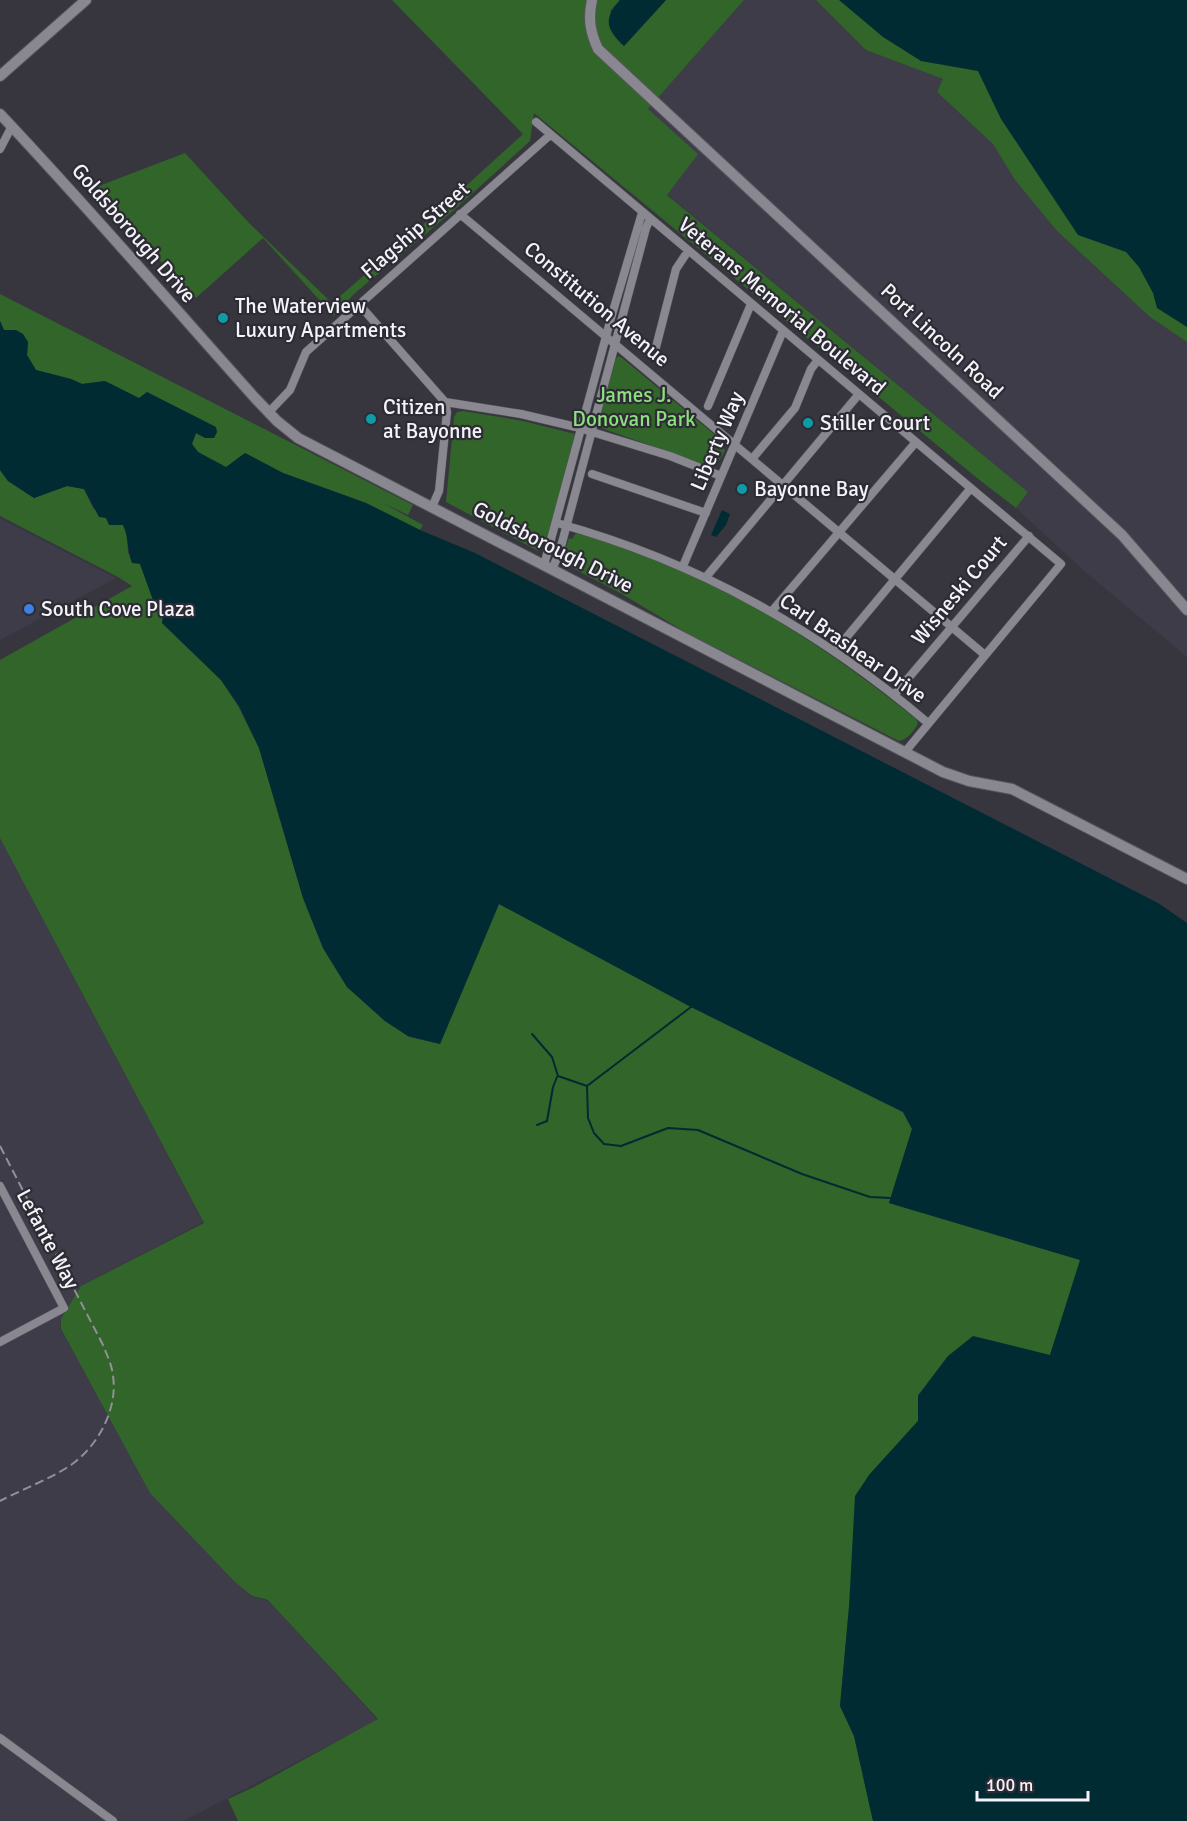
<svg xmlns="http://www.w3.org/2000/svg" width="1187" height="1821" viewBox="0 0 1187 1821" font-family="Signika,sans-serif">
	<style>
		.built { fill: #3f3c4a }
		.green { fill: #326529 }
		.water { fill: #002b33 }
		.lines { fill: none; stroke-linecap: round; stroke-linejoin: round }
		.stream { stroke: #002b33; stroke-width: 2 }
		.street-casing { stroke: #56555c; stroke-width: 9 }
		.secondary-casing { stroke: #56555c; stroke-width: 12 }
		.street { stroke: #898790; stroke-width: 8 }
		.secondary { stroke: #898790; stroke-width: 10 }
		.rail { stroke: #919097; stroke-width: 2; stroke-dasharray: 9 4.5; stroke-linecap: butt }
		.culture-dot { fill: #0f9aa8; stroke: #2d2c34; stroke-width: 2 }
		.shop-dot { fill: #3f7fe0; stroke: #2d2c34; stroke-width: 2 }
		.labels { text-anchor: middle; stroke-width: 4.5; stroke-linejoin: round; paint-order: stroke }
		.street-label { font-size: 21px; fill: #f4f3f9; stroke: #2d2c34 }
		.poi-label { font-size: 21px; fill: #f4f3f9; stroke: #2d2c34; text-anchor: start }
		.park-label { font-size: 21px; fill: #8edf7f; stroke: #2d2c34 }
	</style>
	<rect width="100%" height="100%" fill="#37363e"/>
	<path class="built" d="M744 0H816L866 50 943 79 937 92 993 144 1015 180 1057 231 1150 317 1187 342V657L1082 569 1016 508 1028 492 667 194 648 109Z
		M0 518 9 523 116 578 0 640Z
		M0 837 203 1222 81 1286 61 1321 60 1328 151 1494 251 1597 269 1601 378 1720 183 1821H0Z"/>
	<path class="green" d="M392 0H620L610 11 624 46 666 0H744L648 109 698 154 667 195 1028 492 1016 508 977 478 534 113 530 141 453 211 354 294 334 316 263 238 196 298 91 189 185 153 249 223 332 303 434 215 523 134Z
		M816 0H893L1187 242V342L1150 317 1057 231 1015 180 993 144 937 92 943 79 866 50Z
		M0 294 413 505 408 515 381 502 423 525 420 530 366 503 283 473 245 453 226 468 198 452 192 444 196 433 205 438 139 399 105 381 82 384 71 379 36 370 27 355 28 342 16 330H3L0 321Z
		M618 356 622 358 720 439 725 451 718 462 710 465 700 463 601 428 599 420 615 360Z
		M463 411 523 421 575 434 546 547H540L538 551 446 502 454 417 457 412Z
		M0 470 8 481 34 498 67 486 84 489 93 508 106 518 110 525H123L127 533 128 553 140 564 153 600 164 610 162 623 221 680 238 706 259 748 303 898 323 948 347 987 385 1021 409 1037 440 1044 499 904 691 1007 903 1112 912 1129 889 1203 1081 1260 1050 1355 948 1356 918 1395V1421L869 1475 849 1607 840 1706 854 1736 873 1821H238L228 1799 254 1787 378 1719 268 1600 252 1596 235 1582 150 1493 61 1329V1319L81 1286 204 1223 0 838V660L132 586 118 577 0 516Z
		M576 533C696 561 821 642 916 719L918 723C914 731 908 739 899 741L687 633 622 594 567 565 568 559 563 557 569 538 572 539Z"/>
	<path class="water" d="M620 0H666L624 46C606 29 603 19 620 0Z
		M839 0H1187V327L1157 308 1153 293 1139 267 1126 252 1078 235 1001 119 978 71 921 61 883 37Z
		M0 321 4 330H16L23 334 28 342 27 355 36 370 71 379 82 384 105 381 139 398 147 392 216 427 217 432 214 438H205L196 433 192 444 198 452 226 467 245 453 283 473 366 503 420 530 475 553 1158 903 1187 923V1821H873L854 1736 840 1706 849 1607 855 1496 869 1475 918 1421V1396L948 1356 973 1336 1050 1355 1080 1260 889 1203 912 1129 903 1112 691 1007 499 904 440 1044 408 1036 385 1021 347 987 323 948 303 898 259 748 239 706 221 680 162 623 164 610 153 600 140 564 132 563C127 551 129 538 123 525H109L106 518 99 517 84 489 67 486 34 498 8 481 0 470Z
		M722 510 730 514 726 525 716 537 711 535Z"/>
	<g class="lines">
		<path class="stream" d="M691 1007 587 1086 588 1118 594 1133 604 1144 621 1146 668 1128 698 1130 802 1174 870 1197 890 1198
			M532 1034 552 1057 558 1076 587 1086
			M537 1125 547 1121 553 1087 557 1077"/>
		<defs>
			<path id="street" d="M536 122 1061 564 905 752
				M0 149 12 126
				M460 214 985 655
				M357 305 364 310 445 402 521 414 576 427 670 456 721 476
				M655 351 676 269 688 251
				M708 406 751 304
				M269 412 290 390 306 352 550 135
				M752 459 795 408 811 369 818 360
				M592 474 706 513
				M432 507 439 491 447 412 445 402
				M557 523C698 562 817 629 928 723
				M544 565 611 318 642 213
				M683 566 783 331
				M552 569 559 554 646 228 650 219
				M706 577 859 394
				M772 611 916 442
				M835 651 971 488
				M894 695 1029 536
				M0 1186 64 1308 0 1342
				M0 1738 113 1821"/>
			<path id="secondary" d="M592 0C588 18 590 32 598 49L1122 535 1187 610
				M0 76 86 0
				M0 114C87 206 170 303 255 398L277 421 298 438 943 772 969 781 1012 789 1187 879"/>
		</defs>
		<use href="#street" class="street-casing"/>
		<use href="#secondary" class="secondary-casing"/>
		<use href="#street" class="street"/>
		<use href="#secondary" class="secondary"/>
		<path class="rail" d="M0 1146 103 1345C107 1355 112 1365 113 1376 118 1409 98 1446 71 1465 50 1479 23 1489 0 1501"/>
	</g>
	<g class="culture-dot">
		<circle cx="223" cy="318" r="6"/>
		<circle cx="371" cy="419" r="6"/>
		<circle cx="808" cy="423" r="6"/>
		<circle cx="742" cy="489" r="6"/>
	</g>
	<circle class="shop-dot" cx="29" cy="609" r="6"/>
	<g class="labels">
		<g class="street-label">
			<text transform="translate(415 230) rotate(-41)" y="7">Flagship Street</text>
			<text transform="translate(134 233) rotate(49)" y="7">Goldsborough Drive</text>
			<text transform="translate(597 304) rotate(40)" y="7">Constitution Avenue</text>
			<text transform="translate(782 306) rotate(40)" y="7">Veterans Memorial Boulevard</text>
			<text transform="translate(942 341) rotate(43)" y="7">Port Lincoln Road</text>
			<text transform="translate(717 441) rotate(-67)" y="7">Liberty Way</text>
			<text transform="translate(553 547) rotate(27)" y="7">Goldsborough Drive</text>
			<text transform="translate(959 590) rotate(-50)" y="7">Wisneski Court</text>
			<text transform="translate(853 648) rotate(35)" y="7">Carl Brashear Drive</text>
			<text transform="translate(48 1239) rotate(62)" y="7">Lefante Way</text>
		</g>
		<g class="poi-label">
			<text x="235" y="313">The Waterview<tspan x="235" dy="24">Luxury Apartments</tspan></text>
			<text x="383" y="414">Citizen<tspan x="383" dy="24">at Bayonne</tspan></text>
			<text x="820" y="430">Stiller Court</text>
			<text x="754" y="496">Bayonne Bay</text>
			<text x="41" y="616">South Cove Plaza</text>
		</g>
		<g class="park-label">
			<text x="634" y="402">James J.<tspan x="634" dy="24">Donovan Park</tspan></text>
		</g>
	</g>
	<path d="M977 1791v9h111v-9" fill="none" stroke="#f4f3f9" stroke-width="3"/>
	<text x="986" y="1791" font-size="18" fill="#f4f3f9" stroke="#2d2c34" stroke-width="4.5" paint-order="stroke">100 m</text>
</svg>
